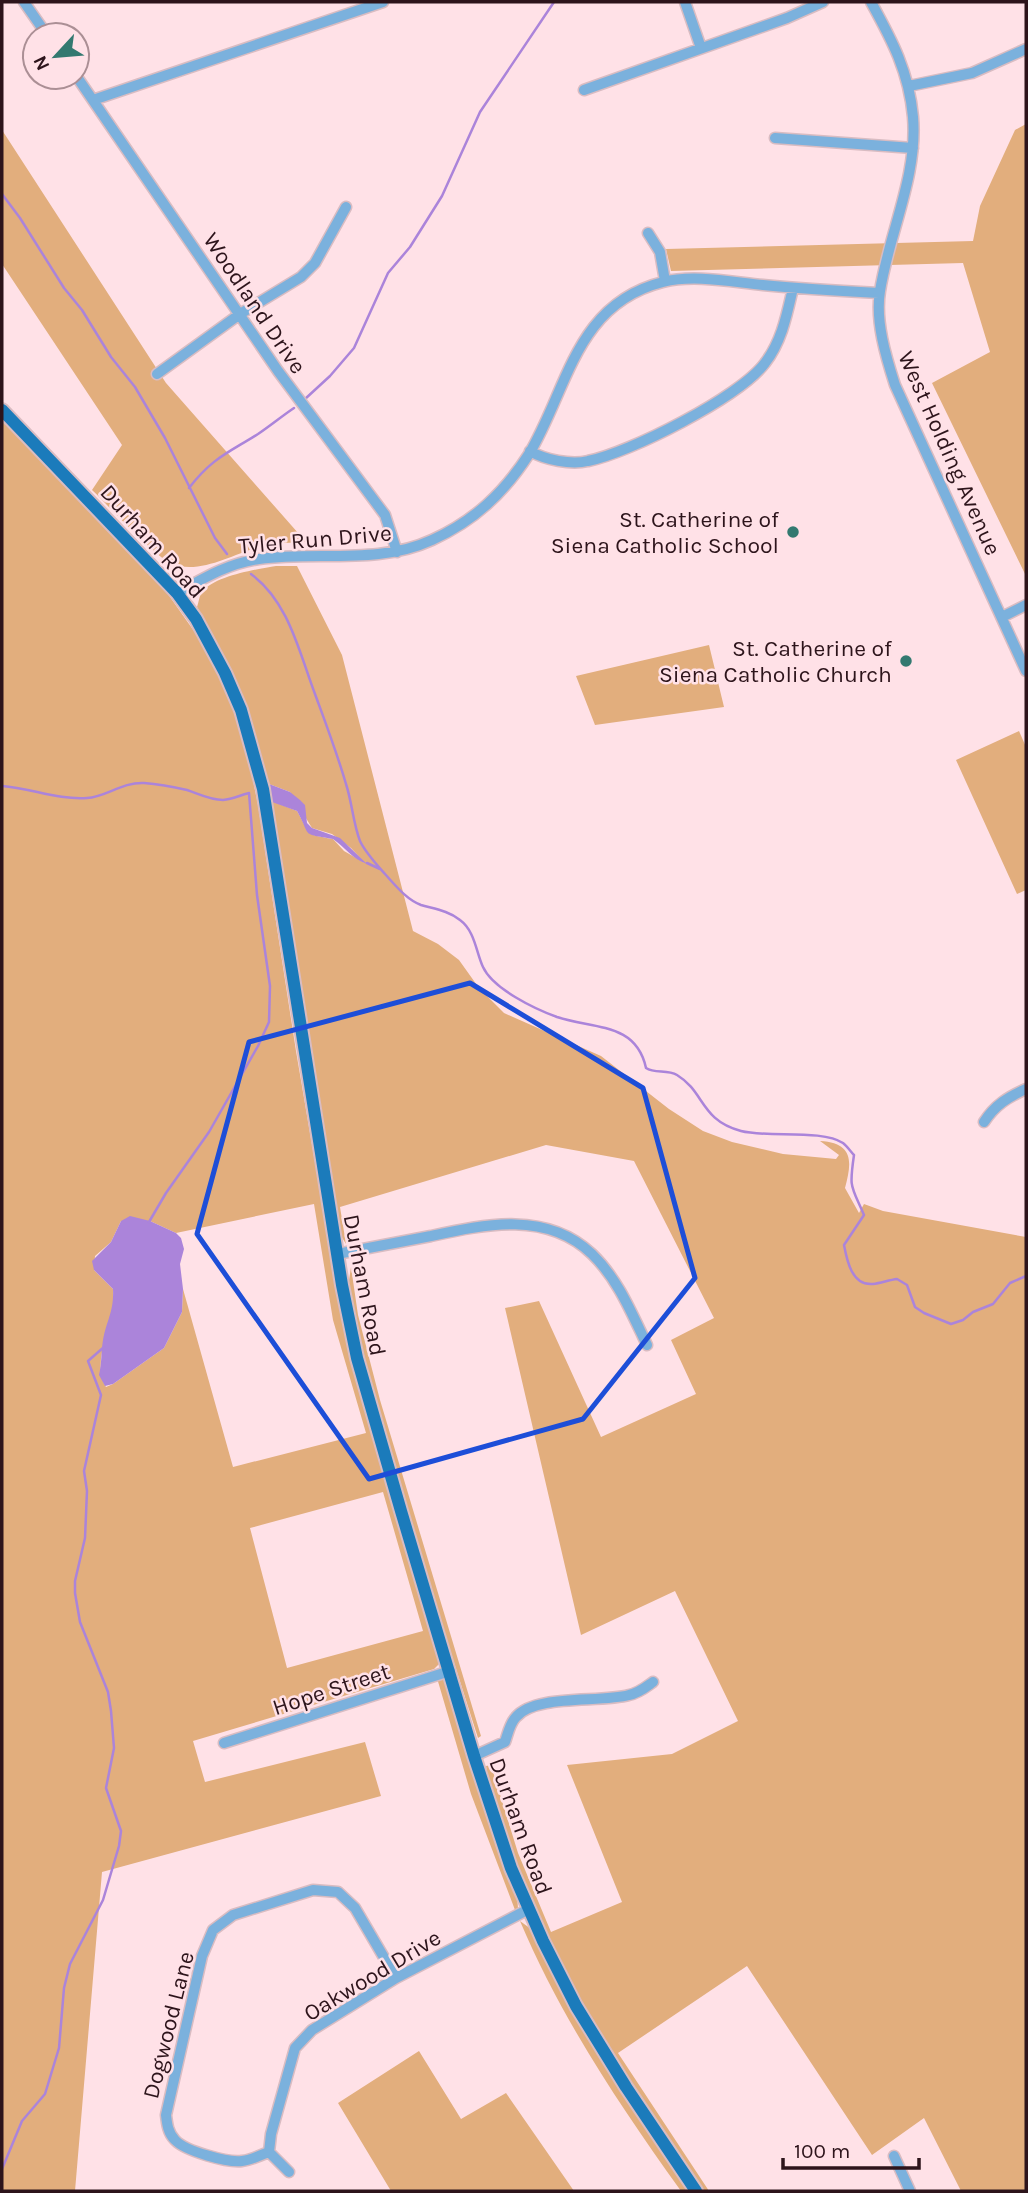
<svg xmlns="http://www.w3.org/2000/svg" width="1028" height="2193" viewBox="0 0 1028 2193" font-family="Karla,sans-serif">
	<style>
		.green { fill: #e2ae7d; fill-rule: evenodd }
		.water { fill: #ab84da }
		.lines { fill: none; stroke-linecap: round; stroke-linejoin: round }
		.stream { stroke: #ab84da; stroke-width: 2.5 }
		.minor-casing { stroke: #d9bcc2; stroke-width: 13 }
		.major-casing { stroke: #d9bcc2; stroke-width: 16 }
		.minor { stroke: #7bb1dd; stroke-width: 10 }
		.major { stroke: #1b7bbb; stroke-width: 12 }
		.marked { fill: none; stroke: #1d4ed8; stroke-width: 5; stroke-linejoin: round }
		.poi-dot { fill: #337970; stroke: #ffe1e7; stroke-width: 2.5 }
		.labels { text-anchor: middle; stroke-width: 5; stroke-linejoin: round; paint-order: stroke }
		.street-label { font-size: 23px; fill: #2d141b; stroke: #ffe1e7 }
		.poi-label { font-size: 23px; fill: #2d141b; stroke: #ffe1e7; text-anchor: end }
	</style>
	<rect width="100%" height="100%" fill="#ffe1e7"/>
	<path class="green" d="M1026 124V576L932 383 990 352 963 263 671 271 666 249 973 241 980 206 1015 130Z
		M2 130 166 383 306 542C292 543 275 542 262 546 235 553 201 575 172 564 155 557 109 506 92 490L122 445 2 264Z
		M2 418 163 587 201 641 222 678 236 712 245 741 258 805 296 1051 341 1315 354 1366 440 1663 434 1669 193 1741 205 1782 365 1742 381 1796 102 1872 75 2191H2ZM314 1204 333 1320 366 1433 233 1467 183 1289 182 1312 164 1348 113 1384 106 1387C93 1367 107 1333 113 1311 114 1304 113 1296 113 1289L94 1270 95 1256 111 1242 121 1221H150L176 1233ZM383 1492 423 1631 287 1668 250 1528Z
		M276 566H297L342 655 413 931 438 944 459 960 479 988 504 1013 601 1056 669 1109 703 1131 732 1142 783 1154 836 1159 839 1155 820 1141C854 1143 852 1162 845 1188L859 1213 864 1204 883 1211 1026 1237V2191H961L924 2118 872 2155 747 1966 618 2053 709 2191H702C629 2083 556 1976 512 1853 502 1825 490 1795 486 1766L491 1765 518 1853 551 1932 622 1902 567 1765 672 1754 738 1721 675 1591 581 1635 505 1308 539 1301 601 1437 696 1394 671 1340 714 1318 634 1161 546 1145 340 1207 346 1244 338 1231 262 764C248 708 226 657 197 607 199 602 199 596 202 592 214 576 257 569 276 566ZM269 784 290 792 312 828 332 834 351 848 365 863 344 851 333 839C303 834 311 835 297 811L272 801Z
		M709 645 724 707 595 725 576 676Z
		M1019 731 1026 747V890L1017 894 956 760Z
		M351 1267 358 1315 380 1400 481 1736 478 1738 415 1540 364 1361 348 1287Z
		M437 1678 444 1680 467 1755 517 1896 518 1908 515 1910 471 1794Z
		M520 1921 531 1929 553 1971 691 2191H681C620 2106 561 2018 520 1921Z
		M419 2051 461 2119 506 2093 574 2191H391L338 2103Z"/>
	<path class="water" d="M269 784 290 792 300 800 305 805 307 823 312 828 340 838 367 864C352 859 346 848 333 839 300 833 312 838 297 811L272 802Z
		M130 1216 150 1221 176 1233 181 1238 184 1249 180 1264 183 1289 182 1312 164 1348 113 1384 105 1386 99 1375C102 1363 101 1351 103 1340 107 1319 114 1312 113 1289L94 1270 92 1261 111 1242 121 1221Z"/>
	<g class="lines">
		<path class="stream" d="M2 194 20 218 64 288 82 310 111 357 135 387 165 438 215 538 227 554
			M305 399 330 376 354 348 388 273 410 247 442 196 480 112 554 2
			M189 488C212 458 228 453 258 434 270 426 282 416 294 408
			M251 574C289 602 299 652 315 694 326 724 337 753 346 784 352 802 353 823 360 841 365 852 377 865 385 874 396 886 406 899 421 905 435 909 449 911 460 920 475 931 476 952 483 967 493 989 535 1009 557 1017 593 1029 636 1022 646 1068 655 1074 667 1069 677 1075 705 1092 700 1120 741 1131 768 1138 822 1129 843 1143 847 1146 851 1152 854 1155 849 1189 851 1185 864 1215L844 1245C847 1261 852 1286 873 1284 881 1283 889 1280 897 1279L907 1285 915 1307 924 1313 951 1324 963 1320 973 1312 993 1304 1010 1283 1026 1276
			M2 786C31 788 57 800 87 798 106 797 122 782 144 783 157 784 174 787 187 790 199 794 210 800 223 800 232 799 241 795 249 793L257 895 270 986 269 1022 258 1046 209 1132 166 1193 149 1222
			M367 863 380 869
			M2 2169 22 2121 45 2094 59 2048 64 1988 70 1964 103 1900 119 1846 121 1831 106 1788 114 1748 111 1711 108 1692 80 1622 75 1593V1581L85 1538 87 1491 84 1471 101 1395 88 1361 104 1347"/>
		<defs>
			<path id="minor" d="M24 2 47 35
				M685 2 701 48
				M871 2C892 40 909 72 913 117 918 176 889 233 880 291 875 321 886 357 895 385L1026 671
				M77 77 278 371 385 515 397 552
				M909 86 972 73 1026 49
				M584 90 787 18 823 2
				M93 100 383 2
				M775 138 913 148
				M648 233 660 252 665 281
				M157 374 240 314 301 277 315 263 346 207
				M530 451C545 460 571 465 588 461 629 453 740 397 765 363 782 341 787 314 793 288
				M177 593C204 578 229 563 259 559 317 551 378 565 432 540 474 521 504 493 529 454 568 389 575 304 663 282 694 274 732 282 763 285 802 289 840 291 879 293
				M1002 617 1026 605
				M984 1122C995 1105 1008 1097 1026 1089
				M337 1254C368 1248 399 1242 431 1236 486 1224 547 1211 592 1254 618 1279 632 1314 647 1345
				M224 1743 450 1671
				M474 1756 505 1742C508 1733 510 1723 516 1717 535 1694 600 1703 629 1695 639 1693 646 1687 653 1682
				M269 2152C260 2155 252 2160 242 2161 228 2163 185 2151 175 2140 168 2133 167 2124 166 2115L202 1956 213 1930 233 1915 313 1890 338 1892 355 1908 396 1978
				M269 2152 271 2134 295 2048 312 2030 396 1978 529 1909
				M269 2152 289 2172
				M894 2156 910 2191"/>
			<path id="major" d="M2 410 177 593 196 619 225 673 241 710 263 789 342 1285 357 1358 401 1511 474 1756 511 1868 543 1941 576 2006 626 2087 696 2191"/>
		</defs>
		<use href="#minor" class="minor-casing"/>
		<use href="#major" class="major-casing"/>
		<use href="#minor" class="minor"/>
		<use href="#major" class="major"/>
	</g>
	<path class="marked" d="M470 983 643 1088 695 1278 583 1419 369 1479 197 1234 249 1042Z"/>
	<g class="poi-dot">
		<circle cx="793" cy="532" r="7"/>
		<circle cx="906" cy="661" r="7"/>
	</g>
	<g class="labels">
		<g class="street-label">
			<text transform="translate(255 303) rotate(56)" y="8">Woodland Drive</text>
			<text transform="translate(950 453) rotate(66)" y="8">West Holding Avenue</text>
			<text transform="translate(315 539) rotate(-5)" y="8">Tyler Run Drive</text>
			<text transform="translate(153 541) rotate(48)" y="8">Durham Road</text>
			<text transform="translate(365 1285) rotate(79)" y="8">Durham Road</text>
			<text transform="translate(331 1689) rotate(-18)" y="8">Hope Street</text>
			<text transform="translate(521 1826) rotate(70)" y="8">Durham Road</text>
			<text transform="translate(372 1975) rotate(-31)" y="8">Oakwood Drive</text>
			<text transform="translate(168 2025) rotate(-76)" y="8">Dogwood Lane</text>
		</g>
		<g class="poi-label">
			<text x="779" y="527">St. Catherine of<tspan x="779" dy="26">Siena Catholic School</tspan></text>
			<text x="892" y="656">St. Catherine of<tspan x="892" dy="26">Siena Catholic Church</tspan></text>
		</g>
	</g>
	<rect width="1028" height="2193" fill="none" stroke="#2d141b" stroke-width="7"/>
	<g transform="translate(56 56) rotate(244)"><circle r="33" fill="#ffe1e7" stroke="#ab8f95" stroke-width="2"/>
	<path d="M0-5L12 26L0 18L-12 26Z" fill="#337970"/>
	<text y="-10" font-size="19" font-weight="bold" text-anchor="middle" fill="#2d141b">N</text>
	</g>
	<path d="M783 2158v10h136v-10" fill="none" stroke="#2d141b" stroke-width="3.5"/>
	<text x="794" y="2158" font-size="21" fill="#2d141b" stroke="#ffe1e7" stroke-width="5" paint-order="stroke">100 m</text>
</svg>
